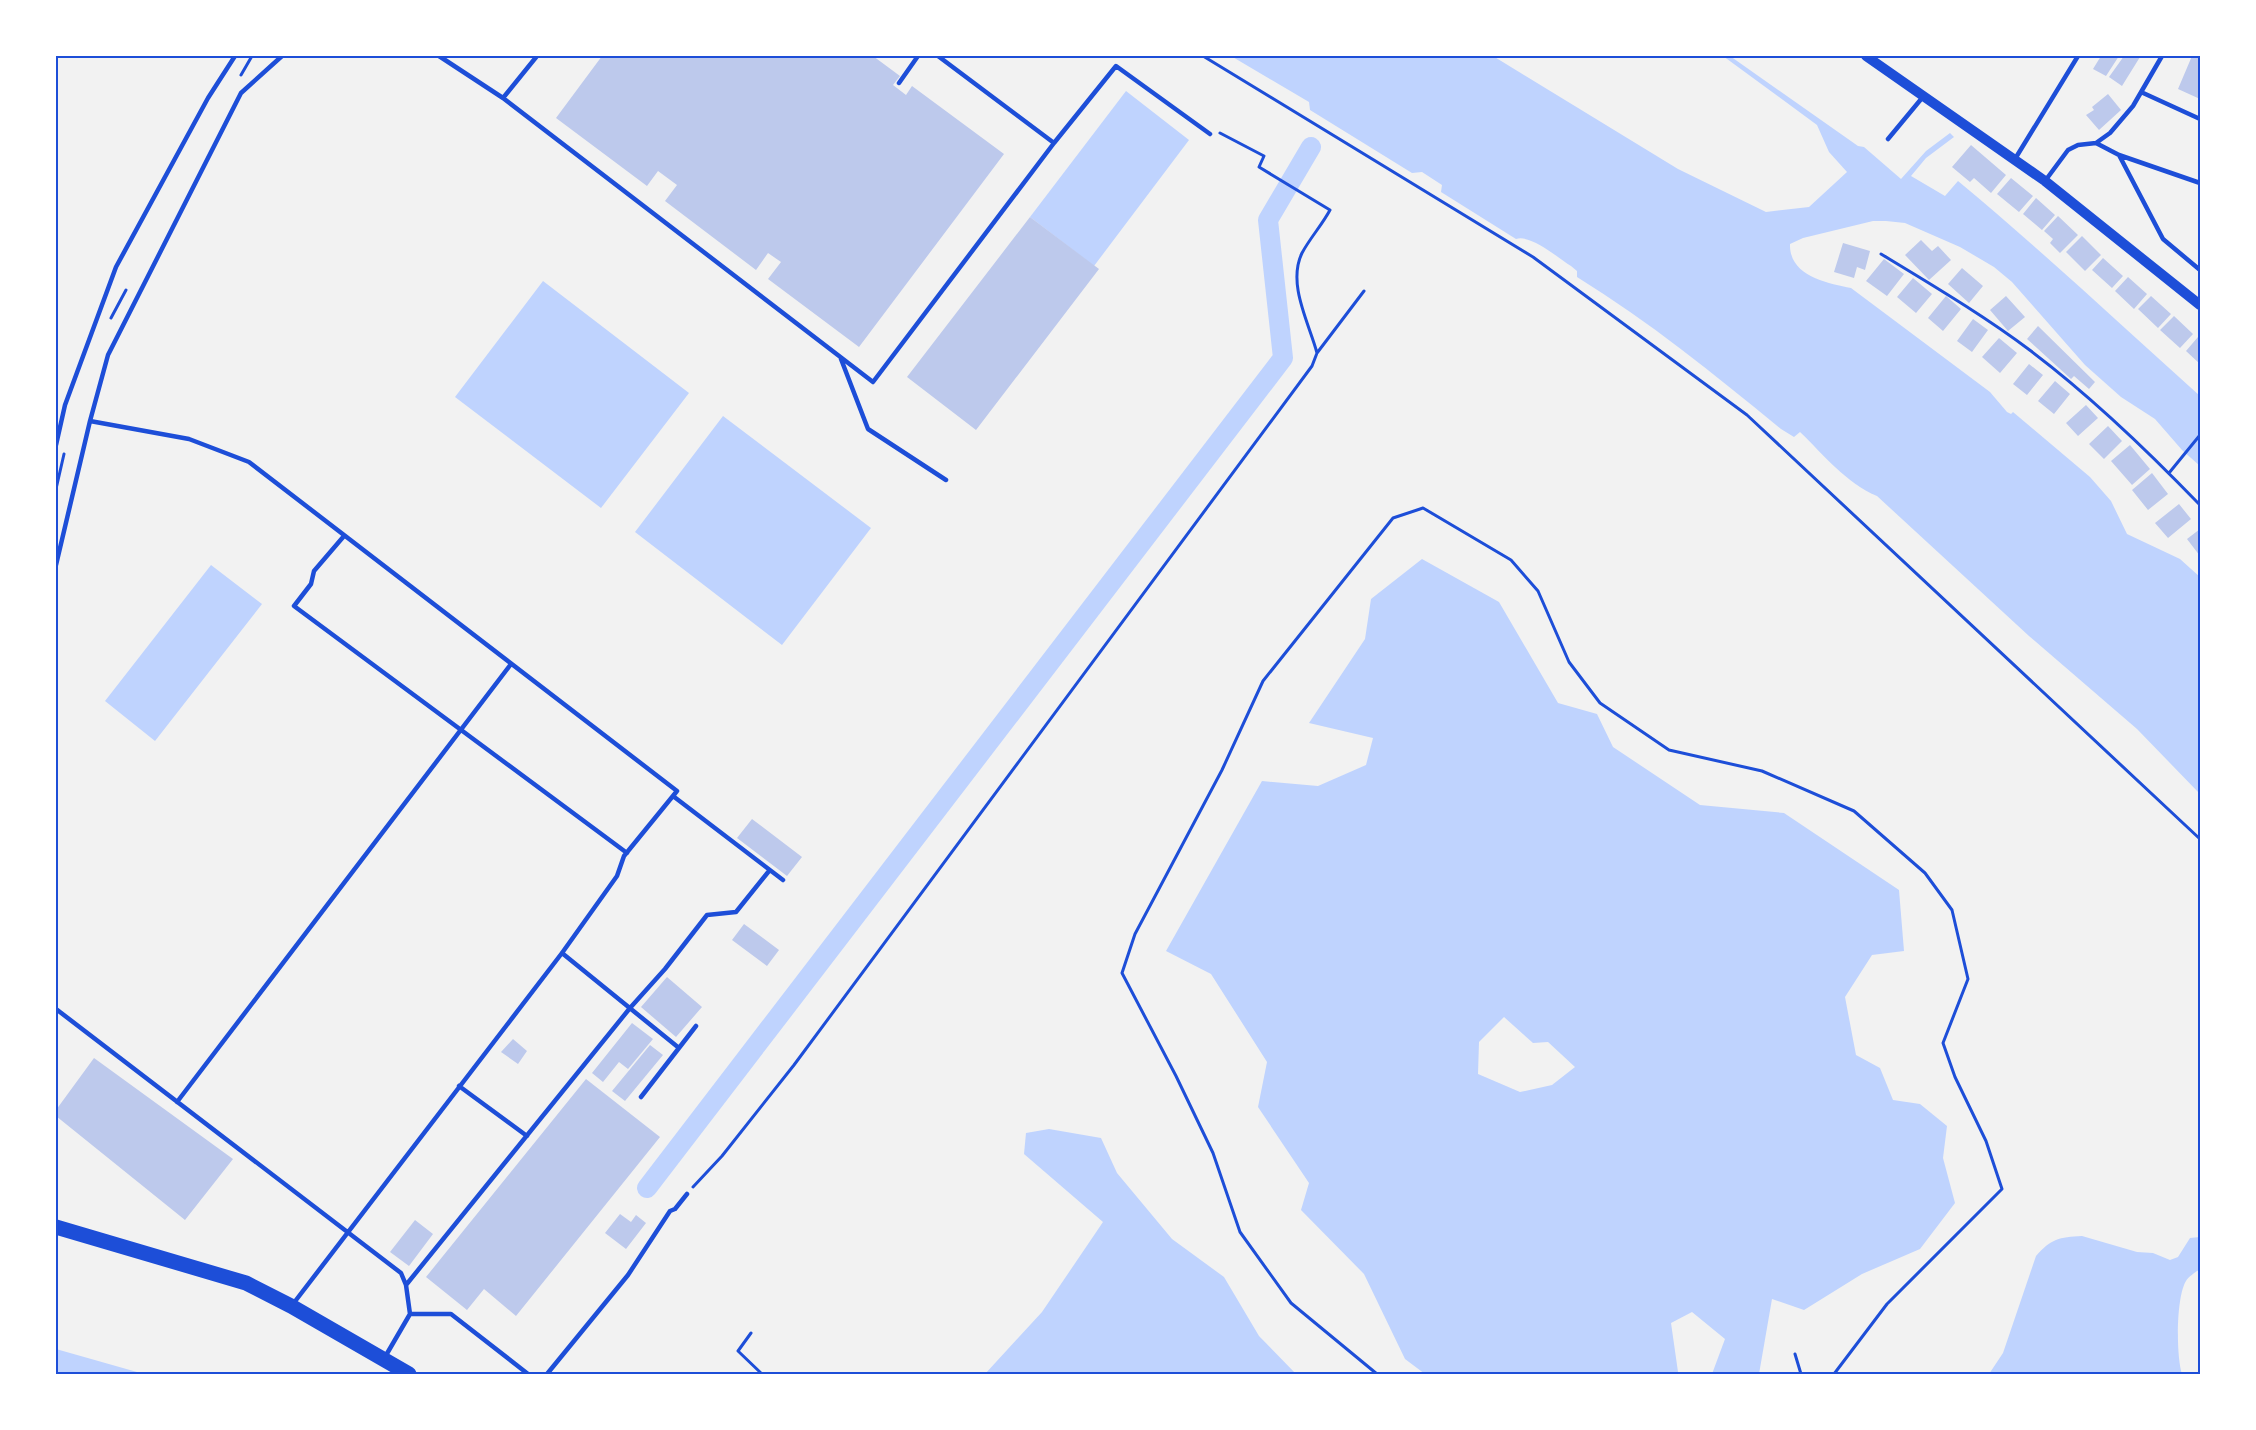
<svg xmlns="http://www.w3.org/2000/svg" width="2256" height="1430" viewBox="0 0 2256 1430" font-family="'Noto Sans',sans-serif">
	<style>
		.water { fill: #bfd3fe; fill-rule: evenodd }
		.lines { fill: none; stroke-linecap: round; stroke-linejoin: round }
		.canal { stroke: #bfd3fe; stroke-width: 20 }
		.building { fill: #bdc9ec }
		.path { stroke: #1d4ed8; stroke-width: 3 }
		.service { stroke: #1d4ed8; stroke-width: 4.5 }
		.tertiary { stroke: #1d4ed8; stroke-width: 10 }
		.primary { stroke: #1d4ed8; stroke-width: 15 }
		.neatline { fill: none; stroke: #1d4ed8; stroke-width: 2 }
	</style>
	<rect width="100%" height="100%" fill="#f2f2f2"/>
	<path class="water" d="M1231 56H1493L1678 169 1766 212 1809 207 1847 172 1829 152 1817 125 1723 56H1730L1858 146 1864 147 1901 179 1926 151 1950 133 1954 137 1926 158 1911 176 1945 196 1958 181C2041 250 2120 324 2200 396V466L2182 450 2155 419 2121 397 2085 365 2012 282 1994 267 1960 247 1905 223 1886 221H1873L1803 238 1790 244C1789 276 1827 283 1851 288L1990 392 2007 412 2011 414 2013 412 2090 477 2111 501 2127 534 2180 559 2200 577V794L2137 729 2029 636 1877 496C1846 483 1824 455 1800 432L1794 437 1781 429C1715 375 1650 322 1577 277V271L1571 266C1558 258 1531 234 1516 239L1441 192 1442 185 1422 172 1412 173 1310 110 1309 102Z
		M1126 91 1189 140 1094 266 1030 217Z
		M543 281 689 393 601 508 455 397Z
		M723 416 871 528 782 645 635 532Z
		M1422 559 1499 602 1558 703 1597 714 1613 747 1700 805 1784 813 1899 890 1904 951 1872 955 1845 997 1856 1055 1880 1068 1893 1100 1920 1104 1947 1126 1943 1158 1955 1203 1920 1249 1862 1274 1804 1310 1772 1299 1759 1374H1712L1725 1339 1692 1312 1671 1323 1678 1372 1676 1374H1425L1405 1359 1364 1274 1301 1210 1309 1183 1258 1107 1267 1062 1211 974 1166 951 1262 781 1318 786 1366 765 1373 738 1309 723 1365 639 1371 599ZM1504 1017 1533 1043 1548 1042 1575 1067 1552 1085 1520 1092 1478 1074 1479 1042Z
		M211 565 262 604 155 741 105 701Z
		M1049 1129 1101 1138 1117 1173 1172 1239 1224 1277 1259 1336 1296 1374H985L1042 1312 1103 1222 1024 1154 1026 1133Z
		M2082 1236 2137 1252 2153 1253 2170 1260 2178 1257 2190 1238 2200 1237V1269C2196 1272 2189 1276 2186 1281 2176 1297 2176 1356 2182 1374H1989L2003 1353 2036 1256C2051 1239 2059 1237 2082 1236Z
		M56 1349 144 1374H56Z"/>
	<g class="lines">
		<path class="canal" d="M647 1188 1283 358 1268 220 1311 147"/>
	</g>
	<path class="building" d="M602 56H873L900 76 893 85 906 95 912 86 1004 154 859 347 768 279 781 262 768 253 756 270 665 201 677 185 658 171 647 186 556 118Z
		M2101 56H2119L2106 76 2093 69Z
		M2124 56 2140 57 2122 86 2109 77Z
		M2192 56H2200V99L2178 89Z
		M2108 94 2121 110 2099 130 2086 115 2094 110 2092 107Z
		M1971 145 2006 175 1991 193 1974 178 1970 182 1952 167Z
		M2011 178 2033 196 2019 212 1997 194Z
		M2036 198 2055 215 2042 230 2023 214Z
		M2058 216 2078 235 2060 253 2050 243 2053 239 2044 231Z
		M1030 217 1099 269 976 430 907 377Z
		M2082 236 2101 255 2085 271 2066 252Z
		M1921 240 1932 251 1938 246 1951 260 1929 280 1905 255Z
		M1843 243 1870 251 1865 270 1857 267 1854 278 1834 272Z
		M2103 258 2123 276 2112 288 2092 270Z
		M1884 259 1904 274 1887 296 1866 281Z
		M1962 268 1983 286 1969 303 1948 284Z
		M2128 277 2147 294 2134 309 2115 291Z
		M1913 278 1932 294 1916 313 1897 297Z
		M1946 296 1961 309 1943 331 1928 318Z
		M2006 296 2025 317 2008 331 1990 310Z
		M2151 296 2171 314 2158 328 2138 309Z
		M2174 316 2193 334 2180 348 2160 330Z
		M1973 319 1988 330 1972 352 1957 341Z
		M2038 326 2095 382 2089 389 2074 376 2071 379 2027 339Z
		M2198 337 2200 339V364L2186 351Z
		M1999 338 2017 353 2000 373 1982 357Z
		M2029 364 2043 375 2027 395 2013 384Z
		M2055 381 2070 394 2054 414 2038 401Z
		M2086 405 2098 418 2078 436 2066 423Z
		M2108 426 2122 441 2104 459 2089 444Z
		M2130 445 2150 469 2132 485 2111 461Z
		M2152 473 2168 494 2148 510 2132 490Z
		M2179 504 2191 519 2168 538 2155 523Z
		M2200 529V556L2187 539Z
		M752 819 802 857 787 876 737 838Z
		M744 924 779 950 767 966 732 940Z
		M667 977 702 1007 676 1037 641 1007Z
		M632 1023 653 1039 628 1069 619 1062 603 1082 592 1073Z
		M513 1039 527 1051 518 1064 501 1052Z
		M650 1045 663 1055 625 1101 612 1091Z
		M94 1058 233 1159 185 1220 56 1116V1110Z
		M586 1079 660 1137 516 1316 484 1289 467 1310 426 1277Z
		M620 1214 631 1222 636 1215 646 1223 626 1249 605 1233Z
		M415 1220 433 1234 409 1266 390 1252Z"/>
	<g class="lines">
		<path class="path" d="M1203 56 1533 257 1747 415 2200 839
			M241 75 252 56
			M1220 133 1264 156 1259 167 1330 210C1322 225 1310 238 1302 253 1287 284 1309 323 1317 353
			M1881 254C1932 285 1983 315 2031 351 2092 397 2147 450 2200 505
			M111 318 126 290
			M2169 473 2200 435
			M56 489 64 454
			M693 1187 722 1156 794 1065 1312 366 1317 353 1364 291
			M751 1333 738 1351 762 1374
			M1795 1354 1801 1374
			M1377 1374 1291 1303 1240 1232 1213 1153 1176 1076 1122 973 1135 934 1222 770 1263 681 1393 518 1423 508 1511 560 1538 591 1569 662 1600 703 1669 750 1762 771 1854 811 1925 873 1952 910 1968 979 1943 1043 1955 1077 1986 1141 2002 1189 1887 1304 1834 1374"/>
		<path class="service" d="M439 56 503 98 873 382 1054 143 1116 66 1210 134
			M938 56 1054 143
			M899 83 918 56
			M2141 92 2200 119
			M503 98 537 56
			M1888 139 1922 98
			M2096 143 2110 133 2133 106 2162 56
			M2119 155 2163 239 2200 270
			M2015 159 2078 56
			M2045 181 2068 150 2078 145 2096 143 2119 155 2200 183
			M841 359 868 429 946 480
			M90 421 189 439 249 462 677 791 624 856 617 876 562 953 293 1304
			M56 445 65 405 116 267 208 98 235 56
			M344 536 314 571 311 584 294 606 627 853
			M56 565 90 421 108 355 241 93 282 56
			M673 796 783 880
			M562 953 679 1048
			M56 1009 401 1273 406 1285 410 1314
			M459 1086 527 1136
			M641 1097 696 1026
			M177 1102 511 664
			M406 1285 630 1008 665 969 707 915 736 912 769 871
			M385 1357 410 1314H451L528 1374
			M547 1374 628 1275 670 1211 675 1209 687 1194"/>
		<path class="tertiary" d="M1866 56 2045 181 2200 305"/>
		<path class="primary" d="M56 1227 246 1283 291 1306 409 1374"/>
	</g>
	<rect width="2256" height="1430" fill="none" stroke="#ffffff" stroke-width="114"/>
	<rect x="57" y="57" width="2142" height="1316" class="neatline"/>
</svg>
